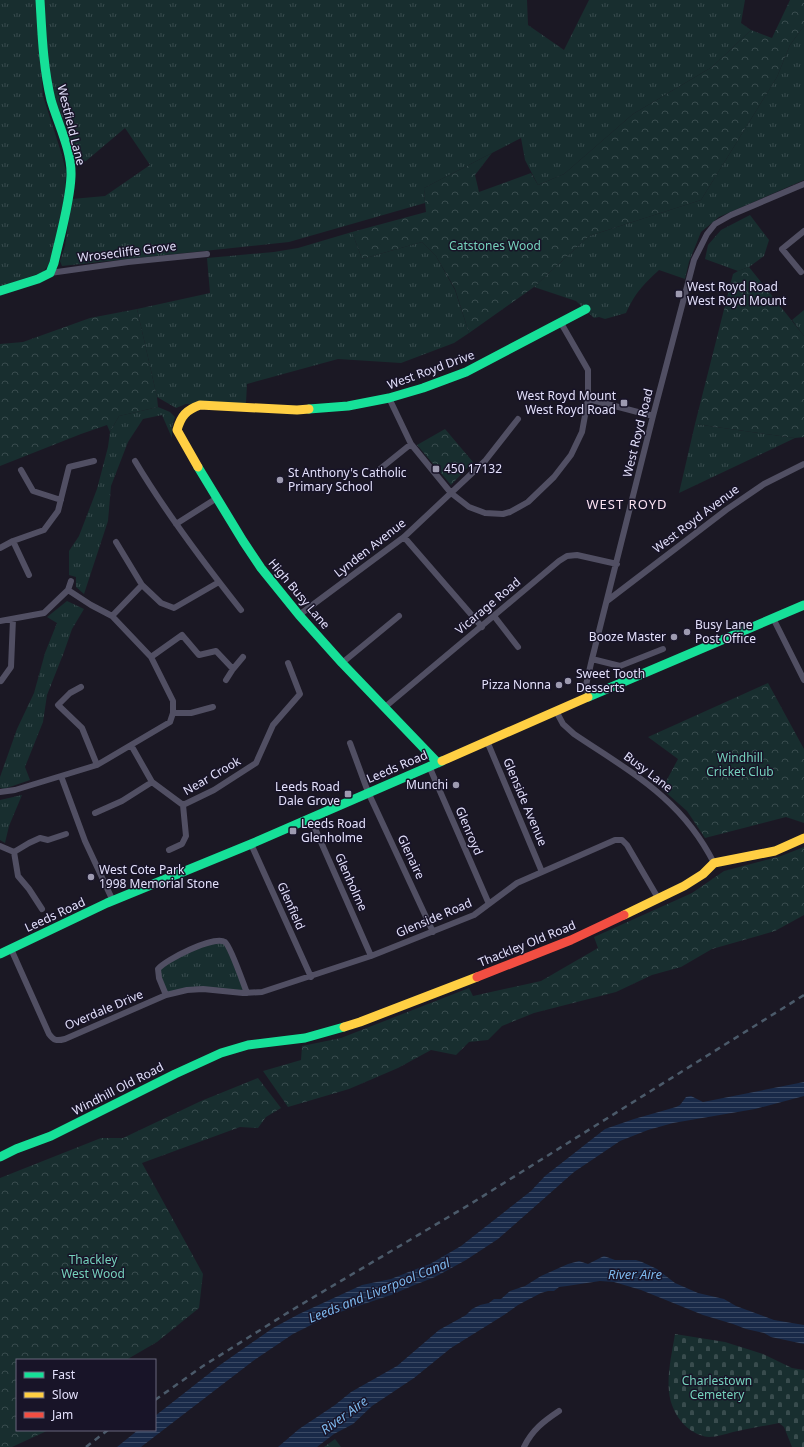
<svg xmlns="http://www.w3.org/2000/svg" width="804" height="1447" viewBox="0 0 804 1447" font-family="'Noto Sans',sans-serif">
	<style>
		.grass { fill: url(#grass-tufts) }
		.forest { fill: url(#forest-crowns) }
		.cemetery { fill: url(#cemetery-stones) }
		.water { fill: url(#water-rules) }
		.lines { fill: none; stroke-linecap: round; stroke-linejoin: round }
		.street { stroke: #514f63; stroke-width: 6 }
		.fast { stroke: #16e098; stroke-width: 9 }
		.slow { stroke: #ffcf43; stroke-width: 9 }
		.jam { stroke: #f24e42; stroke-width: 9 }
		.rail { stroke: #4b5a6a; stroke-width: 2.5; stroke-dasharray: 6 5; stroke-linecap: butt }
		.poi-dot { fill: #9d9ab0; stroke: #181428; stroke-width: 1.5 }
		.labels { text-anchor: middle; stroke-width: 3; stroke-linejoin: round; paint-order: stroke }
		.street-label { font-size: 12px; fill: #e3e0fb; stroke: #181428 }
		.park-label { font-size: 12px; fill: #75d2bc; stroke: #181428 }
		.poi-label { font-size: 12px; fill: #e3e0fb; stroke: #181428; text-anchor: start }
		.neighbourhood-label { font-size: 13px; letter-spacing: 1px; fill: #fbe2f1; stroke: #181428 }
		.water-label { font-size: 13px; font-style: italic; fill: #7cb7ec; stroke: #181428 }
	</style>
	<defs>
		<pattern id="grass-tufts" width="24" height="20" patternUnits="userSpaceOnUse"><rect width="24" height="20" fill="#182e2f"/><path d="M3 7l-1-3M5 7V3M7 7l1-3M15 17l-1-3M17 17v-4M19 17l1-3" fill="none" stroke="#394c4e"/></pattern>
		<pattern id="forest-crowns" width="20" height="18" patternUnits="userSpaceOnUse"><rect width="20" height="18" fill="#182e2f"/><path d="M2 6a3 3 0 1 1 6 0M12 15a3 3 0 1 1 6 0" fill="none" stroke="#394c4e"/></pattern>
		<pattern id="cemetery-stones" width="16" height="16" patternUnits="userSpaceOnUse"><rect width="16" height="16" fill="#182e2f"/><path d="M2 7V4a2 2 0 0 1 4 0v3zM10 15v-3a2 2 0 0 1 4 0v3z" fill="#394c4e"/></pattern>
		<pattern id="water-rules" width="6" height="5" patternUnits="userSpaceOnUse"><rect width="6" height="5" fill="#192a49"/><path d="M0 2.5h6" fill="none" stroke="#3a4964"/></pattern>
	</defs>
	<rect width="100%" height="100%" fill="#1b1824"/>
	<path class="grass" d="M0 0H36L43 96 61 152 66 171 65 191 60 226 49 264 43 272 0 287Z
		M44 0H527L528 25 564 50 589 0H745L741 23 751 30 712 67 633 114 564 174 538 185 525 160 521 138 424 188 425 203 289 242 62 266 60 261 65 246 72 199 105 196 150 165 125 128 86 161 76 164 59 112 56 109 48 66Z
		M804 26V180L719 217 701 232 689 262 685 279 659 270C643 285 635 293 626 313L605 319 599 317 594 318 576 301 534 287 589 236 701 200 777 77 790 45Z
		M750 215 769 240 764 256 749 267 738 271 705 259 708 245 721 230Z
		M352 232 362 259 422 242 436 256 455 290 469 333 454 343 401 363 338 359 247 384 246 403 186 404 176 408 157 397 137 309 210 293 207 258 274 252 298 248Z
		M804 310V336L792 320Z
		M158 407 170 412 175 417 172 427V438L162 415 143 419 128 442 111 486 108 521 84 594 76 587V577L69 575V551L79 536 97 489 108 447 110 432 119 416Z
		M695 424 795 438 679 493Z
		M67 601 84 609 72 629 64 652 47 695 43 722 25 767 30 780 4 789 0 788V777L17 729 34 693 45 653 57 623 47 617Z
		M22 795 9 826 5 843 0 840V800Z
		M212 941 226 943 247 993 203 989 166 995 159 978 161 964Z"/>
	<path class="forest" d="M790 0H804V26L790 45 777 77 701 200 589 236 534 287 469 333 455 289 436 256 422 242 362 259 352 232 426 212 425 203 424 188 492 153 475 175 479 192 531 173 538 185 564 174 633 114 712 67 751 30 772 38Z
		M749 267 804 336V437L795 438 695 424 733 274 738 271Z
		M137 309 157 397 158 407 119 416 110 432 107 425 81 434 0 466V344L23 342 90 318Z
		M445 429 473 462 451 485 417 445Z
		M768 683 804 749V823L786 817 705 838 687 811 662 789 678 759 648 737Z
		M804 847V915L775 931 712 949 681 967 652 975 616 992 534 1013 502 1026 488 1040 469 1042 456 1055 431 1050 398 1068 349 1089 288 1107 263 1071 301 1060 302 1046 341 1038 469 988 473 996 541 981 598 948 594 937 692 893 724 871 781 856Z
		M258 1078 281 1108 266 1117 258 1128 240 1127 142 1163 203 1274 199 1308 157 1342 126 1360H17V1430H49L12 1447H0V1178L101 1138H123L201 1101Z
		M335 1439 341 1447H324Z"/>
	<path class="cemetery" d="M675 1334 725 1342 763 1354 792 1368 804 1370V1447H792L784 1427 779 1423C763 1426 748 1429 733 1432 725 1434 717 1437 709 1437 687 1435 671 1413 669 1392 667 1373 672 1353 675 1334Z"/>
	<path class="water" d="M804 1082V1096L755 1109 673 1123 648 1130 620 1141 574 1172 498 1239 466 1260 435 1277 412 1286 391 1295 331 1315 293 1334 253 1361 141 1447H117L138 1430H155V1416L220 1365 273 1328 299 1314 362 1285 391 1279 411 1271 430 1264 461 1246 531 1191 545 1176 605 1129 634 1119 676 1107 680 1105 686 1097 691 1096 703 1102Z
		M604 1256 615 1260H636L642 1262 657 1269 675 1283 698 1293 724 1299 736 1306 774 1320 804 1325V1344L771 1337 764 1333 746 1329 733 1324 703 1315 641 1290 614 1282 600 1281 567 1286 559 1287 554 1291H548L541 1293 518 1305 504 1315 451 1348 414 1378 372 1406 353 1424 334 1434 317 1447H278L299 1429 335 1405 351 1392 397 1366 439 1330 466 1315 472 1309 480 1305 489 1303 494 1299H501L510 1291 525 1286 541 1276 568 1264 579 1261 588 1264Z"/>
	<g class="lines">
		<path class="street" d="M801 272 782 249 804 231
			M50 273 128 262 207 254
			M389 398 411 444 451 493 469 507 485 513 503 514 510 512 528 502 554 477 571 455 582 432 588 399V370L561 323
			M588 399 653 416
			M135 461C166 513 203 562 241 610
			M21 470 33 491 61 500
			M375 473 411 444
			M176 524 217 498
			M404 537 482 627
			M13 541 29 575
			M116 542 142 585 161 603 174 608 219 582
			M0 548 13 541 44 530 58 511 69 467 94 461
			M68 590 91 605 112 616 151 657 173 701V713
			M607 601 726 510 764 484 804 464
			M299 615 404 537 485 461 518 419
			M112 616 142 585
			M494 616 518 647
			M773 618 804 680
			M0 621 44 613 68 590 71 581
			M151 657 182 635 199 655 216 651 233 669
			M592 659 620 666 663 649
			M342 663 399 616
			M226 680 233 669 243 657
			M1 681 11 667 13 619
			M81 687 70 693 58 705 82 728 97 765
			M589 697 586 685 592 659 653 416 694 260 707 234 715 224 731 215 804 184
			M385 707 559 561 567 556 577 555 617 564
			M556 711 563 724 574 734C632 773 681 798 714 863
			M487 741 542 872
			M350 743 368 792 433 932
			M131 745 152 782 183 805 186 836 182 844 169 850
			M429 766 489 904
			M61 776 85 841 113 901
			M0 792 15 790 97 765 170 722 173 713H191L213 707
			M183 805 214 790 256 763 273 725 300 694 288 663
			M95 813 122 801 152 782
			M310 817 371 956
			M251 844 311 977
			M0 846 14 852 18 876 29 889 42 909
			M14 852 29 843 40 838 48 840 66 834
			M11 949 49 1034C54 1041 57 1041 65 1039L166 995 187 990 203 989 243 993 262 992 371 956 474 915 517 883 615 840H622L627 845 658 898
			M166 995 159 978 158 969C165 960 214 935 225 942 231 947 243 983 247 993
			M524 1447C532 1430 544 1421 559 1411"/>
		<path class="fast" d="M0 291 38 279 50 273 54 263C60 236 70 203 71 176 72 151 58 124 51 100 43 67 42 33 40 0
			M309 409 348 406 389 398 423 388 466 372 586 309
			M198 467 243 541 261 568 299 615 342 663 438 763
			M588 697 804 605
			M0 954 107 903 251 844 442 761
			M0 1157 16 1149 51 1136 175 1074 221 1053 248 1045 305 1038 344 1027"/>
		<path class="slow" d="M198 467 177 430C181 416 186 410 200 405L297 410 309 409
			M442 761 588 697
			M624 915 684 886 703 874 714 863 775 851 804 838
			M344 1027 360 1022 477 977"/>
		<path class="jam" d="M477 977 571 940 624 915"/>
		<path class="rail" d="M155 1400 203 1366 292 1310 472 1203 804 995
			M86 1447 108 1430"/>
	</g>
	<g class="poi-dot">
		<rect x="675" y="290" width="8" height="8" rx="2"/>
		<rect x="620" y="399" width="8" height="8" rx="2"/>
		<rect x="432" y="465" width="8" height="8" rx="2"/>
		<circle cx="280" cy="480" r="4"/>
		<circle cx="687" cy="632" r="4"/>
		<circle cx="674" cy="637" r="4"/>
		<circle cx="568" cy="681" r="4"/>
		<circle cx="559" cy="685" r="4"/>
		<circle cx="456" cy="785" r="4"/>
		<rect x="344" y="790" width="8" height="8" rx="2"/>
		<rect x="289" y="827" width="8" height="8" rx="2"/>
		<circle cx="91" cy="877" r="4"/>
	</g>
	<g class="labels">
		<g class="street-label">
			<text transform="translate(71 125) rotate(76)" y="4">Westfield Lane</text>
			<text transform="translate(127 252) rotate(-7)" y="4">Wrosecliffe Grove</text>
			<text transform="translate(431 370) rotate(-20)" y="4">West Royd Drive</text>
			<text transform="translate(638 433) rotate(-76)" y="4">West Royd Road</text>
			<text transform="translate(696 519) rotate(-37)" y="4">West Royd Avenue</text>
			<text transform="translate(370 548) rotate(-38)" y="4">Lynden Avenue</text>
			<text transform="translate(299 594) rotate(50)" y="4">High Busy Lane</text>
			<text transform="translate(488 606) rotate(-40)" y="4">Vicarage Road</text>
			<text transform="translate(397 767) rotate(-23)" y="4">Leeds Road</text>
			<text transform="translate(648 772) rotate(37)" y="4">Busy Lane</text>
			<text transform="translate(212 776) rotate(-30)" y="4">Near Crook</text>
			<text transform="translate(525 802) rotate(67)" y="4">Glenside Avenue</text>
			<text transform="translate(469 831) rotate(67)" y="4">Glenroyd</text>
			<text transform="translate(411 857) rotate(65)" y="4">Glenaire</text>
			<text transform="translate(351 882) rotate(66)" y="4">Glenholme</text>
			<text transform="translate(291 906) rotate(66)" y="4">Glenfield</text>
			<text transform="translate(55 915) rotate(-25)" y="4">Leeds Road</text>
			<text transform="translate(434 918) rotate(-23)" y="4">Glenside Road</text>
			<text transform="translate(527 944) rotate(-22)" y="4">Thackley Old Road</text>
			<text transform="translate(104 1010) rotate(-23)" y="4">Overdale Drive</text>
			<text transform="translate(118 1089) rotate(-27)" y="4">Windhill Old Road</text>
		</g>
		<g class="park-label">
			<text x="495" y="250">Catstones Wood</text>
			<text x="740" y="762">Windhill<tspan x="740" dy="14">Cricket Club</tspan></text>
			<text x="93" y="1264">Thackley<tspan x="93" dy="14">West Wood</tspan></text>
			<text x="717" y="1385">Charlestown<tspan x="717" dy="14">Cemetery</tspan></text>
		</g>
		<g class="poi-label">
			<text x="687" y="291">West Royd Road<tspan x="687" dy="14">West Royd Mount</tspan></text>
			<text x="616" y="400" text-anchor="end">West Royd Mount<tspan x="616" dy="14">West Royd Road</tspan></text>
			<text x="444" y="473">450 17132</text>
			<text x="288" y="477">St Anthony's Catholic<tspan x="288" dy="14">Primary School</tspan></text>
			<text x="695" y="629">Busy Lane<tspan x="695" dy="14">Post Office</tspan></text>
			<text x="666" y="641" text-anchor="end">Booze Master</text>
			<text x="576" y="678">Sweet Tooth<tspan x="576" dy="14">Desserts</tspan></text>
			<text x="551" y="689" text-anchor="end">Pizza Nonna</text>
			<text x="448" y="789" text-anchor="end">Munchi</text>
			<text x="340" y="791" text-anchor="end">Leeds Road<tspan x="340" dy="14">Dale Grove</tspan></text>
			<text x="301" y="828">Leeds Road<tspan x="301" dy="14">Glenholme</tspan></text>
			<text x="99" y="874">West Cote Park<tspan x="99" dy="14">1998 Memorial Stone</tspan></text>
		</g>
		<g class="neighbourhood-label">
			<text x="627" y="509">WEST ROYD</text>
		</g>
		<g class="water-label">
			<text x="635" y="1279">River Aire</text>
			<text transform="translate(379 1290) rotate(-22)" y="5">Leeds and Liverpool Canal</text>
			<text transform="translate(344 1415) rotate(-36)" y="5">River Aire</text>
		</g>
	</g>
	<rect x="16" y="1359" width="140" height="72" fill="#181428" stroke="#69667c"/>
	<rect x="24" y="1372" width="20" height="6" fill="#16e098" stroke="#69667c"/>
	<text x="52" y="1379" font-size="12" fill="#e3e0fb">Fast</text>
	<rect x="24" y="1392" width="20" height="6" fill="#ffcf43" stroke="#69667c"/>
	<text x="52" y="1399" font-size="12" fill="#e3e0fb">Slow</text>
	<rect x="24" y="1412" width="20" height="6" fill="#f24e42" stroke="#69667c"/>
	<text x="52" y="1419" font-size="12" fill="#e3e0fb">Jam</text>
</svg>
